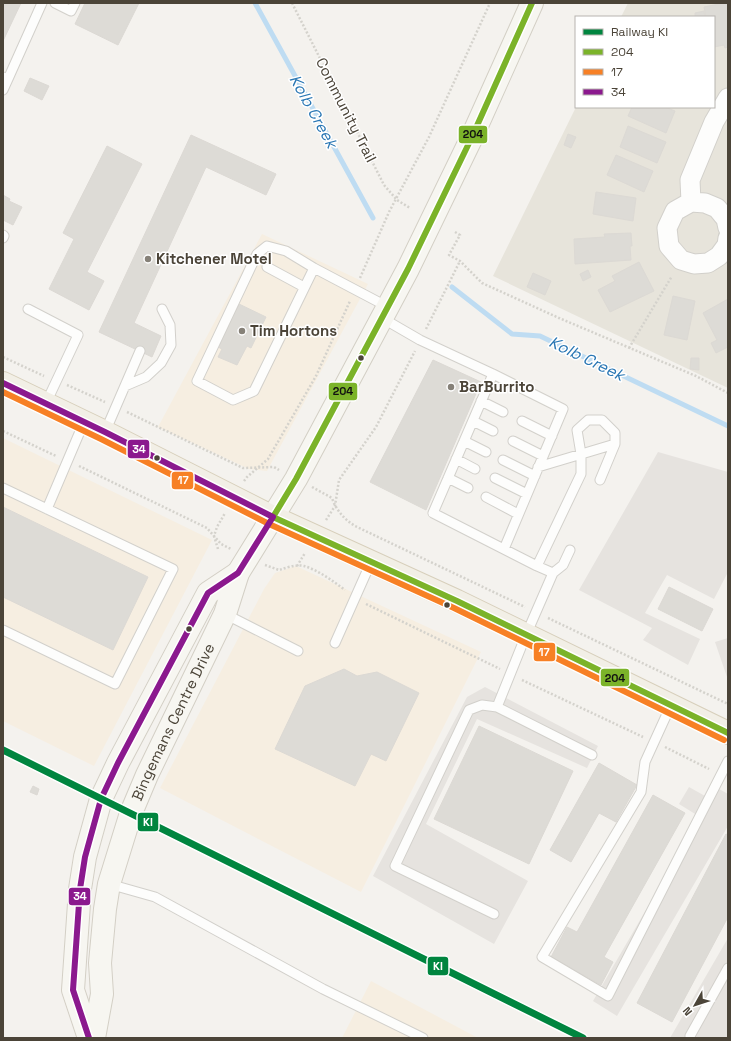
<svg xmlns="http://www.w3.org/2000/svg" width="731" height="1041" viewBox="0 0 731 1041" font-family="'Space Grotesk',sans-serif">
	<style>
		.residential { fill: #e7e4db }
		.commercial { fill: #f6eee1 }
		.parking { fill: #e6e3df }
		.lines { fill: none; stroke-linecap: round; stroke-linejoin: round }
		.stream { stroke: #bedcf2; stroke-width: 5 }
		.building { fill: #dddbd6; stroke: #dcd9d4 }
		.service-casing { stroke: #d2d0cb; stroke-width: 11 }
		.minor-casing { stroke: #d2d0cb; stroke-width: 21 }
		.secondary-casing { stroke: #d3cfc5; stroke-width: 24 }
		.primary-casing { stroke: #d7cfbb; stroke-width: 24 }
		.path { stroke: #d4d2cc; stroke-width: 2.5; stroke-dasharray: 2 2; stroke-linecap: butt }
		.service { stroke: #fdfdfc; stroke-width: 9 }
		.minor { stroke: #fdfdfc; stroke-width: 19 }
		.secondary { stroke: #f7f6f1; stroke-width: 22 }
		.primary { stroke: #f2efe6; stroke-width: 22 }
		.bus-1-casing { stroke: #fff; stroke-width: 9 }
		.bus-2-casing { stroke: #fff; stroke-width: 9 }
		.bus-3-casing { stroke: #fff; stroke-width: 9 }
		.bus-1 { stroke: #7bb329; stroke-width: 6 }
		.bus-2 { stroke: #f78025; stroke-width: 6 }
		.bus-3 { stroke: #8b198e; stroke-width: 6 }
		.rail-1-casing { stroke: #fff; stroke-width: 10 }
		.rail-1 { stroke: #00853f; stroke-width: 7 }
		.poi-dot { fill: #868178; stroke: #fff; stroke-width: 1.5 }
		.bus-dot { fill: #4b4438; stroke: #fff; stroke-width: 1.5 }
		.labels { text-anchor: middle; stroke-width: 3; stroke-linejoin: round; paint-order: stroke }
		.street-label { font-size: 15px; fill: #4b4438; stroke: #fff }
		.poi-label { font-size: 15px; font-weight: bold; fill: #4b4438; stroke: #fff; text-anchor: start }
		.water-label { font-size: 16px; font-style: italic; fill: #2a77b4; stroke: #fff }
		.line-badge { stroke: #fff; stroke-width: 1.5 }
		.badge-label { font-size: 11px; text-anchor: middle; font-weight: bold; fill: #fff }
		.pale-badge-label { font-size: 11px; text-anchor: middle; font-weight: bold; fill: #111 }
	</style>
	<rect width="100%" height="100%" fill="#f4f2ee"/>
	<path class="residential" d="M628 3H728V388L493 276 576 107H714V17H621Z"/>
	<path class="commercial" d="M262 234 368 284 267 471 249 469 158 427Z
		M3 438 212 540 94 766 3 721Z
		M296 566 481 652 361 892 160 788 264 589 275 573Z
		M371 981 478 1038H342Z"/>
	<path class="parking" d="M658 452 728 472V572L714 599 667 575 645 613 700 639 688 665 643 640 652 628 579 590Z
		M728 638V677H727L715 642Z
		M485 687 598 746 587 768 477 719 426 824 528 881 494 944 373 876 467 697Z
		M712 785 728 794V826L617 1016 593 1001 700 817 679 804 689 787 705 796Z
		M728 938V1038H670Z"/>
	<g class="lines">
		<path class="stream" d="M255 3 373 218
			M452 287 512 334 540 336 728 426"/>
	</g>
	<path class="building" d="M3 3H21L3 41Z
		M85 3H139L118 45 75 24Z
		M724 3H728V47L725 48 724 45 714 47V17H706L704 7Z
		M704 11 705 17H695V13Z
		M30 78 49 86 42 100 24 91Z
		M632 107H665L675 111 666 133 628 116Z
		M628 126 666 142 657 163 620 147Z
		M568 134 576 137 571 148 564 145Z
		M191 135 276 174 266 195 206 167 134 323 161 336 152 357 99 332Z
		M107 146 142 164 87 272 104 281 89 310 49 289 74 239 63 233Z
		M616 155 653 171 644 192 607 175Z
		M596 192 636 198 633 221 593 214Z
		M3 195 10 199 9 201 22 207 13 225 3 220Z
		M631 233 632 246H630L631 260 575 264 574 239 605 237 604 234Z
		M639 262 654 291 610 312 598 290 615 281 612 276Z
		M588 270 591 277 583 281 580 274Z
		M533 273 551 281 545 295 527 287Z
		M673 296 695 301 687 340 664 335Z
		M728 299V347L716 353 711 343 717 340 703 313Z
		M239 304 266 317 251 348 247 346 237 365 218 357 222 349 218 347Z
		M691 358H699V370L690 369Z
		M433 360 481 382 426 510 370 482Z
		M3 507 148 577 113 650 3 597Z
		M669 587 713 609 702 631 658 609Z
		M344 669 357 676 377 672 419 693 386 761 371 754 355 786 275 749 305 686Z
		M479 726 573 771 529 864 434 819Z
		M599 763 637 785 616 822 599 813 571 862 550 850Z
		M33 786 39 789 37 795 30 792Z
		M653 795 685 813 604 957 613 962 601 985 551 957 567 927 577 932Z
		M726 834 728 835V917L672 1022 637 1003Z"/>
	<g class="lines">
		<defs>
			<path id="service" d="M55 3 71 11 75 3
				M3 77 8 79 42 3
				M3 90 8 79
				M3 235 4 236 3 238
				M267 267 304 287
				M314 268 254 391 233 400 197 381 257 254 267 246 286 251 314 268 388 307
				M28 309 78 335 46 403
				M382 318 420 340 493 374
				M125 386 146 377 161 363 171 345 170 325 162 309
				M481 401 503 412
				M473 421 493 431
				M522 421 552 436
				M105 432 140 351
				M464 441 486 452
				M513 441 543 456
				M456 459 475 469
				M503 460 535 476
				M538 467 615 444 600 480
				M448 478 468 488
				M495 478 527 494
				M3 488 173 569 115 684 3 630
				M486 497 518 514
				M47 509 84 422
				M537 566 581 474V454L577 430 588 420H602L615 433V444
				M553 573 563 565 570 550
				M225 614 298 651
				M335 643 371 562
				M671 705 645 762 641 792 542 957 608 996 728 761
				M497 707 526 635 553 573 537 566 433 513 493 374 563 409 504 549
				M109 884 155 897 323 989 423 1038
				M494 914 395 866 469 710 482 705 497 707 592 755
				M690 1036 728 968"/>
			<path id="minor" d="M691 202 690 180 714 122 728 98
				M728 228 726 219 717 208 705 203 691 202 675 211 667 228 669 246 681 260 694 264 708 263 719 256 727 245 728 238"/>
			<g id="secondary">
				<path d="M89 1038 73 990 80 889 85 857 101 799 118 763 208 593 238 573"/>
				<path id="s1" d="M94 1038 102 994 100 963 105 909 109 884 131 813 147 775 225 614 238 573 296 479 408 269 471 139 532 3"/>
			</g>
			<path id="primary" d="M3 383 105 432 273 517 457 601 728 733"/>
		</defs>
		<use href="#service" class="service-casing"/>
		<use href="#minor" class="minor-casing"/>
		<use href="#secondary" class="secondary-casing"/>
		<use href="#primary" class="primary-casing"/>
		<path class="path" d="M292 3 384 185 397 200 410 208
			M455 232 460 235 449 255 460 261 482 283 559 318 696 376 728 393
			M360 278 389 212 429 137 490 3
			M426 329 460 261
			M629 348 672 276
			M3 357 44 376
			M67 385 105 402
			M127 412 243 468 274 467 279 470
			M3 431 56 456
			M79 466 207 528 221 544 231 549
			M244 481 247 477 268 459 316 376 350 301
			M312 487 332 498C336 510 344 519 355 526L525 607
			M326 520 335 506 339 480 376 427 415 351
			M218 549 214 536 217 527 225 513
			M265 565 279 570C286 568 295 564 304 566 318 570 333 581 345 590
			M297 566 305 553
			M366 604 500 669
			M548 618 728 704
			M522 680 643 737
			M665 747 709 769"/>
		<use href="#service" class="service"/>
		<use href="#minor" class="minor"/>
		<use href="#secondary" class="secondary"/>
		<use href="#primary" class="primary"/>
		<defs>
			<path id="bus-1" d="M273 517 296 479 408 269 471 139 532 3
				M273 517 457 601 728 733"/>
			<path id="bus-2" d="M3 392 101 439 269 524 454 608 724 740"/>
			<path id="bus-3" d="M3 383 105 432 273 517
				M89 1038 73 990 80 889 85 857 101 799 118 763 208 593 238 573 273 517"/>
		</defs>
		<use href="#bus-1" class="bus-1-casing"/>
		<use href="#bus-2" class="bus-2-casing"/>
		<use href="#bus-3" class="bus-3-casing"/>
		<use href="#bus-1" class="bus-1"/>
		<use href="#bus-2" class="bus-2"/>
		<use href="#bus-3" class="bus-3"/>
		<defs>
			<path id="rail-1" d="M3 750 583 1038"/>
		</defs>
		<use href="#rail-1" class="rail-1-casing"/>
		<use href="#rail-1" class="rail-1"/>
	</g>
	<g class="poi-dot">
		<circle cx="148" cy="259" r="4"/>
		<circle cx="242" cy="331" r="4"/>
		<circle cx="451" cy="387" r="4"/>
	</g>
	<g class="bus-dot">
		<circle cx="361" cy="358" r="3.5"/>
		<circle cx="157" cy="458" r="3.5"/>
		<circle cx="447" cy="605" r="3.5"/>
		<circle cx="189" cy="629" r="3.5"/>
	</g>
	<g class="labels">
		<g class="street-label">
			<text transform="translate(346 110) rotate(63)" y="5">Community Trail</text>
			<text dy="5" stroke="none"><textPath href="#s1" startOffset="330">Bingemans Centre Drive</textPath></text>
		</g>
		<g class="poi-label">
			<text x="156" y="264">Kitchener Motel</text>
			<text x="250" y="336">Tim Hortons</text>
			<text x="459" y="392">BarBurrito</text>
		</g>
		<g class="water-label">
			<text transform="translate(314 111) rotate(61)" y="6">Kolb Creek</text>
			<text transform="translate(587 358) rotate(26)" y="6">Kolb Creek</text>
		</g>
	</g>
	<g class="line-badge">
		<rect x="458" y="125" width="30" height="19" rx="4" fill="#7bb329"/>
		<rect x="328" y="382" width="30" height="19" rx="4" fill="#7bb329"/>
		<rect x="127" y="439" width="23" height="20" rx="4" fill="#8b198e"/>
		<rect x="171" y="471" width="23" height="19" rx="4" fill="#f78025"/>
		<rect x="533" y="642" width="23" height="20" rx="4" fill="#f78025"/>
		<rect x="600" y="668" width="30" height="19" rx="4" fill="#7bb329"/>
		<rect x="137" y="812" width="22" height="20" rx="4" fill="#00853f"/>
		<rect x="68" y="887" width="23" height="19" rx="4" fill="#8b198e"/>
		<rect x="427" y="956" width="22" height="20" rx="4" fill="#00853f"/>
	</g>
	<g class="badge-label">
		<text x="139" y="453">34</text>
		<text x="183" y="484">17</text>
		<text x="544" y="656">17</text>
		<text x="148" y="826">KI</text>
		<text x="80" y="900">34</text>
		<text x="438" y="970">KI</text>
	</g>
	<g class="pale-badge-label">
		<text x="473" y="138">204</text>
		<text x="343" y="395">204</text>
		<text x="615" y="682">204</text>
	</g>
	<rect width="731" height="1041" fill="none" stroke="#4b4438" stroke-width="8"/>
	<rect x="575" y="16" width="140" height="92" fill="#ffffff" stroke="#b7b4af"/>
	<rect x="583" y="29" width="20" height="6" fill="#00853f" stroke="#b7b4af"/>
	<text x="611" y="36" font-size="12" fill="#4b4438">Railway KI</text>
	<rect x="583" y="49" width="20" height="6" fill="#7bb329" stroke="#b7b4af"/>
	<text x="611" y="56" font-size="12" fill="#4b4438">204</text>
	<rect x="583" y="69" width="20" height="6" fill="#f78025" stroke="#b7b4af"/>
	<text x="611" y="76" font-size="12" fill="#4b4438">17</text>
	<rect x="583" y="89" width="20" height="6" fill="#8b198e" stroke="#b7b4af"/>
	<text x="611" y="96" font-size="12" fill="#4b4438">34</text>
	<g transform="translate(695 1005) rotate(231)" stroke="#ffffff" stroke-width="3" paint-order="stroke">
	<path d="M0-3L7 15L0 10L-7 15Z" fill="#4b4438"/>
	<text y="-6" font-size="11" font-weight="bold" text-anchor="middle" fill="#4b4438">N</text>
	</g>
</svg>
